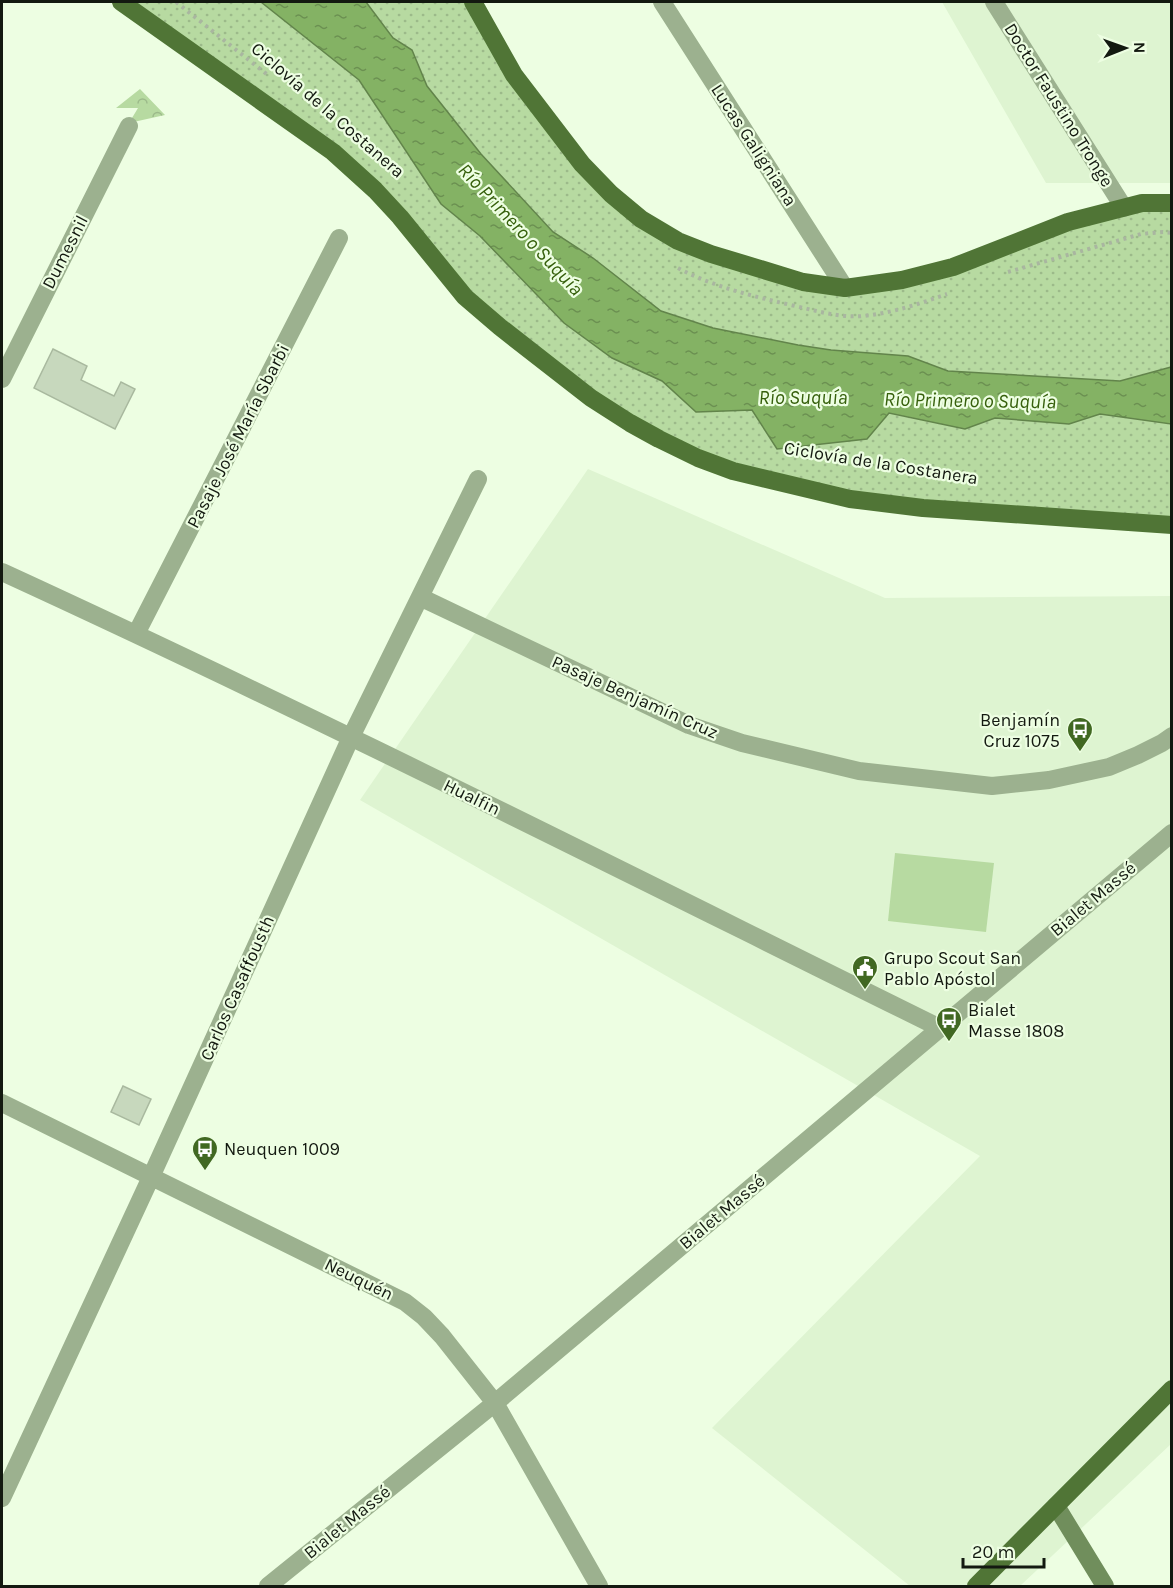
<svg xmlns="http://www.w3.org/2000/svg" width="1173" height="1588" viewBox="0 0 1173 1588" font-family="Karla,sans-serif">
	<style>
		.built { fill: #def4d1 }
		.grass { fill: url(#grass-dots) }
		.park { fill: url(#park-crowns) }
		.pitch { fill: #b7daa1 }
		.water { fill: url(#water-ripples); stroke: #62844b; stroke-width: 1.5 }
		.building { fill: #c7d8bd; stroke: #a9b99f; stroke-width: 1.5 }
		.lines { fill: none; stroke-linecap: round; stroke-linejoin: round }
		.path { stroke: #a9b6a0; stroke-width: 4; stroke-dasharray: 3 4.5; stroke-linecap: butt }
		.minor { stroke: #9cb18f; stroke-width: 18 }
		.secondary { stroke: #708e5c; stroke-width: 18 }
		.primary { stroke: #507536; stroke-width: 18 }
		.labels { text-anchor: middle; stroke-width: 4.5; stroke-linejoin: round; paint-order: stroke }
		.street-label { font-size: 18px; fill: #131910; stroke: #edfee2 }
		.poi-label { font-size: 18px; fill: #131910; stroke: #edfee2; text-anchor: start }
		.water-label { font-size: 20px; font-style: italic; fill: #36600c; stroke: #edfee2 }
	</style>
	<defs>
		<pattern id="grass-dots" width="8" height="8" patternUnits="userSpaceOnUse" patternTransform="scale(1.5)"><rect width="8" height="8" fill="#b7daa1"/><path d="M2 2h.1M6 6h.1" fill="none" stroke="#9cba8a" stroke-width="1.8" stroke-linecap="round"/></pattern>
		<pattern id="park-crowns" width="20" height="18" patternUnits="userSpaceOnUse" patternTransform="scale(1.5)"><rect width="20" height="18" fill="#b7daa1"/><path d="M2 6a3 3 0 1 1 6 0M12 15a3 3 0 1 1 6 0" fill="none" stroke="#9cba8a"/></pattern>
		<pattern id="water-ripples" width="26" height="14" patternUnits="userSpaceOnUse" patternTransform="scale(1.5)"><rect width="26" height="14" fill="#84b264"/><path d="M2 4q2-2 4 0t4 0M15 11q2-2 4 0t4 0" fill="none" stroke="#6b9051"/></pattern>
	</defs>
	<rect width="100%" height="100%" fill="#edfee2"/>
	<path class="built" d="M942 2H1171V183H1046Z
		M588 469 885 598 1171 596V1444L1020 1586H910L712 1428 980 1156 360 800Z"/>
	<path class="grass" d="M121 2H261L359 80 441 204 480 236 612 358 662 381 696 412 752 410 889 413 965 429 995 418 1069 424 1100 414 1171 424V525L850 499 659 439 500 327 375 190Z
		M366 2H473L514 75 641 219 803 282 902 280 1068 222 1171 203V367L1120 381 948 371 908 356 831 350 798 345 713 328 661 311 593 258 553 232 481 154 427 86 412 50 393 38Z"/>
	<path class="park" d="M140 89 165 115 129 123 138 108H116Z"/>
	<path class="pitch" d="M895 853 994 863 986 932 888 921Z"/>
	<path class="water" d="M261 2H366L393 38 412 50 427 86 481 154 553 232 593 258 661 311 713 328 798 345 831 350 908 356 948 371 1120 381 1171 367V424L1100 414 1069 424 995 418 965 429 889 413 867 439 777 449 752 410 696 412 662 381 612 358 564 323 480 236 441 204 359 80Z"/>
	<path class="building" d="M53 349 87 366 81 380 114 396 121 382 135 389 115 429 34 388Z
		M123 1086 151 1099 139 1125 111 1112Z"/>
	<g class="lines">
		<path class="path" d="M176 2 269 76
			M678 268C716 288 753 296 795 306 818 311 839 318 863 316 892 313 919 304 947 294
			M1008 272 1141 234 1163 232 1172 233"/>
		<path class="minor" d="M662 2 845 288
			M994 2 1124 208
			M2 379 129 126
			M2 572C318 717 628 874 940 1028
			M422 598 689 725 742 743 859 771 992 786 1049 780 1109 767 1138 755 1162 743 1172 736
			M136 634 339 238
			M2 1103 405 1302 424 1317 442 1336 495 1403 599 1586
			M2 1498 151 1177 351 737 478 479
			M268 1586 495 1403 1172 833"/>
		<path class="secondary" d="M1056 1506 1105 1586"/>
		<path class="primary" d="M121 2 333 152 375 190 400 217 465 297 500 327 591 398 630 423 659 439 698 458 733 471 850 499 923 508 1172 525
			M473 2 514 75 582 164 611 194 641 219 678 241 711 254 803 282 845 288 902 280 953 267 1068 222 1142 203H1172
			M976 1586 1172 1389"/>
	</g>
	<defs>
		<symbol id="bus-pin" viewBox="-11 -11 22 30"><path d="M0 17L-7.5 6A9.5 9.5 0 1 1 7.5 6Z" fill="#416822" stroke="#edfee2"/><path d="M-5-6H5V4H4V6H2V4H-2V6H-4V4H-5ZM-3.5-4V0h7V-4ZM-3.5 1.2v1.5H-2V1.2ZM2 1.2v1.5H3.5V1.2Z" fill="#fff"/></symbol>
		<symbol id="civic-pin" viewBox="-11 -11 22 30"><path d="M0 17L-7.5 6A9.5 9.5 0 1 1 7.5 6Z" fill="#416822" stroke="#edfee2"/><path d="M-.6-6.5H3V-4.5H.6V-3L4-1V1h2V6H-6V1h2V-1L-.6-3ZM-1.2 2.5V6h2.4V2.5Z" fill="#fff"/></symbol>
	</defs>
	<g fill-rule="evenodd">
		<use href="#bus-pin" x="1065" y="715" width="30" height="40"/>
		<use href="#civic-pin" x="850" y="953" width="30" height="40"/>
		<use href="#bus-pin" x="934" y="1005" width="30" height="40"/>
		<use href="#bus-pin" x="190" y="1134" width="30" height="40"/>
	</g>
	<g class="labels">
		<g class="street-label">
			<text transform="translate(1059 105) rotate(58)" y="6">Doctor Faustino Tronge</text>
			<text transform="translate(328 110) rotate(41)" y="6">Ciclovía de la Costanera</text>
			<text transform="translate(754 145) rotate(57)" y="6">Lucas Galigniana</text>
			<text transform="translate(65 252) rotate(-63)" y="6">Dumesnil</text>
			<text transform="translate(238 436) rotate(-63)" y="6">Pasaje José María Sbarbi</text>
			<text transform="translate(881 463) rotate(9)" y="6">Ciclovía de la Costanera</text>
			<text transform="translate(635 697) rotate(24)" y="6">Pasaje Benjamín Cruz</text>
			<text transform="translate(472 797) rotate(26)" y="6">Hualfin</text>
			<text transform="translate(1093 899) rotate(-40)" y="6">Bialet Massé</text>
			<text transform="translate(237 988) rotate(-66)" y="6">Carlos Casaffousth</text>
			<text transform="translate(722 1212) rotate(-40)" y="6">Bialet Massé</text>
			<text transform="translate(359 1279) rotate(26)" y="6">Neuquén</text>
			<text transform="translate(347 1522) rotate(-39)" y="6">Bialet Massé</text>
		</g>
		<g class="poi-label">
			<text x="1060" y="726" text-anchor="end">Benjamín<tspan x="1060" dy="21">Cruz 1075</tspan></text>
			<text x="884" y="964">Grupo Scout San<tspan x="884" dy="21">Pablo Apóstol</tspan></text>
			<text x="968" y="1016">Bialet<tspan x="968" dy="21">Masse 1808</tspan></text>
			<text x="224" y="1155">Neuquen 1009</text>
		</g>
		<g class="water-label">
			<text transform="translate(521 229) rotate(47)" y="7">Río Primero o Suquía</text>
			<text x="803" y="404">Río Suquía</text>
			<text transform="translate(970 400) rotate(1)" y="7">Río Primero o Suquía</text>
		</g>
	</g>
	<rect width="1173" height="1588" fill="none" stroke="#131910" stroke-width="6"/>
	<g transform="translate(1125 48) rotate(89)" stroke="#edfee2" stroke-width="4.5" paint-order="stroke">
	<path d="M0-4.5L10 22L0 15L-10 22Z" fill="#131910"/>
	<text y="-9" font-size="16" font-weight="bold" text-anchor="middle" fill="#131910">N</text>
	</g>
	<path d="M963 1558v9h81v-9" fill="none" stroke="#131910" stroke-width="3"/>
	<text x="972" y="1558" font-size="18" fill="#131910" stroke="#edfee2" stroke-width="4.5" paint-order="stroke">20 m</text>
</svg>
